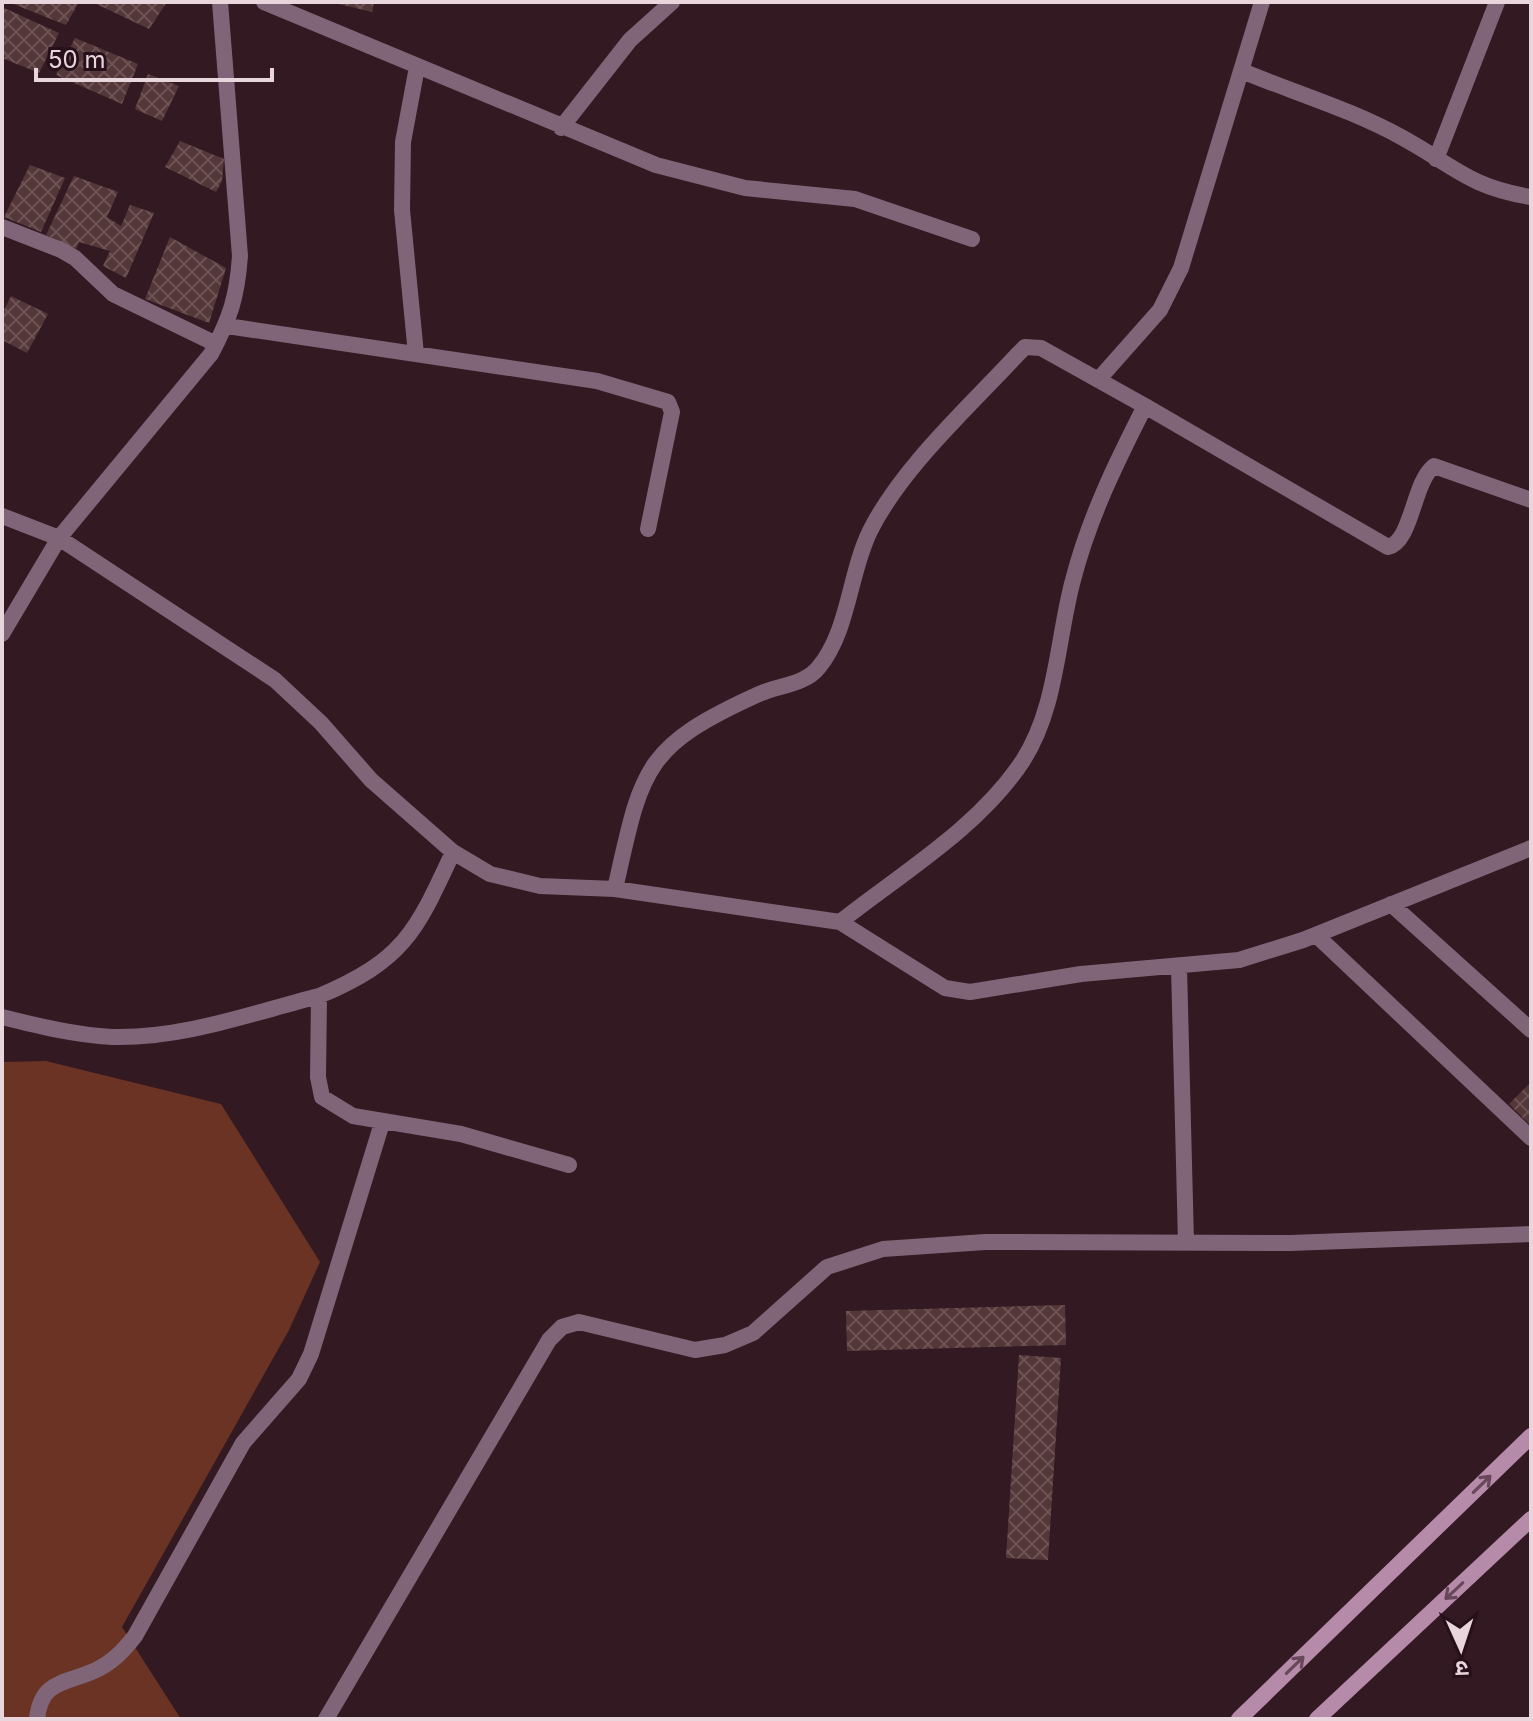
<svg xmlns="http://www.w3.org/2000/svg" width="1533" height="1721" viewBox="0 0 1533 1721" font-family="Inter,'Noto Sans Devanagari',sans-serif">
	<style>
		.green { fill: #6a3323 }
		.building { fill: url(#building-cross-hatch) }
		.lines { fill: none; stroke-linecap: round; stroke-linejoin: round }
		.street { stroke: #806578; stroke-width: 16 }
		.secondary { stroke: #b68aa9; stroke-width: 16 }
		.oneway { stroke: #67475a }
	</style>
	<defs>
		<pattern id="building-cross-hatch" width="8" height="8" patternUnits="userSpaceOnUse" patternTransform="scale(2)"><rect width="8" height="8" fill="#543738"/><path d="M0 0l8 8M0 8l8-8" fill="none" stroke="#6d5354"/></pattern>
	</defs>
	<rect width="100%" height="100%" fill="#321922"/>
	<path class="green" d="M46 1061 221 1104 320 1262 289 1330 122 1627 181 1719H2V1062Z"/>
	<path class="building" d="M8 2H79L66 25Z
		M92 2H167L149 29Z
		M331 2H374L372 12Z
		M2 7 59 33 39 73 2 58Z
		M75 38 138 64 122 104 56 75Z
		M148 74 179 86 162 121 135 109Z
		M180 141 224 159 222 181 216 192 165 167Z
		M30 165 65 178 41 232 4 217Z
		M74 176 118 192 107 217 121 226 130 205 154 213 126 278 103 266 110 251 79 242 76 249 46 235Z
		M170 237 226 268 209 323 145 299Z
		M11 296 48 314 27 353 2 340V314Z
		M1531 1082V1126L1509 1104Z
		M1065 1305 1066 1345 847 1351 846 1311Z
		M1019 1355 1061 1358 1048 1560 1006 1558Z"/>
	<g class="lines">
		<path class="street" d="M264 2 656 165 745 188 855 199 972 239
			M1242 71C1295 93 1353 110 1403 138 1454 166 1469 187 1531 197
			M561 128 630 40 672 2
			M1436 159 1497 2
			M2 227 61 250 75 258 113 294 216 344
			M227 326 597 381 668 402 672 412 648 529
			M416 354 402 210 403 142 417 67
			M1098 380 1160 310 1181 268 1262 2
			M1145 406 1388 547C1412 542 1413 482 1434 466L1531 500
			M2 516 59 538 275 680 321 723 371 780 453 852 490 874 540 886 615 889 840 922 945 988 970 992 1081 974 1239 960 1303 940 1531 848
			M2 634 59 538 211 354C230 318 237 298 240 256L220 2
			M453 852C416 932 404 960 319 996L318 1077 322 1097 353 1116 461 1134 569 1165
			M615 889C642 769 642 747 759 694 779 685 805 685 819 667 849 630 849 574 870 531 902 467 969 407 1017 355L1025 347 1041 348 1145 406C1116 463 1089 518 1073 580 1057 639 1057 709 1022 762 978 828 902 873 840 922
			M1391 904 1531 1030
			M1316 935 1531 1138
			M1179 967 1186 1242
			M2 1017C38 1026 75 1035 112 1037 182 1039 252 1013 319 996
			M37 1719C41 1679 67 1684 96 1670 113 1662 124 1650 135 1636L243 1443 299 1379 311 1354 382 1123
			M326 1719 549 1340 562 1327 579 1322 695 1350 725 1345 753 1333 827 1267 883 1249 985 1242 1290 1243 1531 1234"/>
		<path class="secondary" d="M1239 1719 1531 1436
			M1317 1719 1531 1519"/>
	</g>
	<defs><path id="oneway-shaft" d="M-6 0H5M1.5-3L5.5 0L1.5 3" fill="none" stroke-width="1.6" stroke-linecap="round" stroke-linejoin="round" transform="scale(2)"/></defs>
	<g class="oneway">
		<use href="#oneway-shaft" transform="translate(1482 1484) rotate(-44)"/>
		<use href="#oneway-shaft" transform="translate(1454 1591) rotate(137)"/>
		<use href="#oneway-shaft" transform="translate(1295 1665) rotate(-44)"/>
	</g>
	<rect width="1533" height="1721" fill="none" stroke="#e8d6dc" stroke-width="8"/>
	<g transform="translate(1461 1649) rotate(177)" stroke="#271019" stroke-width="6" paint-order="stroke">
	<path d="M0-6L14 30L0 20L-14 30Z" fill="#e8d6dc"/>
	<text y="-12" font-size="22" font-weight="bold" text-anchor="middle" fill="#e8d6dc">उ</text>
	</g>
	<path d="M36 68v12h236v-12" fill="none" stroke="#e8d6dc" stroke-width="4"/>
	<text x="48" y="68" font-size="24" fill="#e8d6dc" stroke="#271019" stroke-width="6" paint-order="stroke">50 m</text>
</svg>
